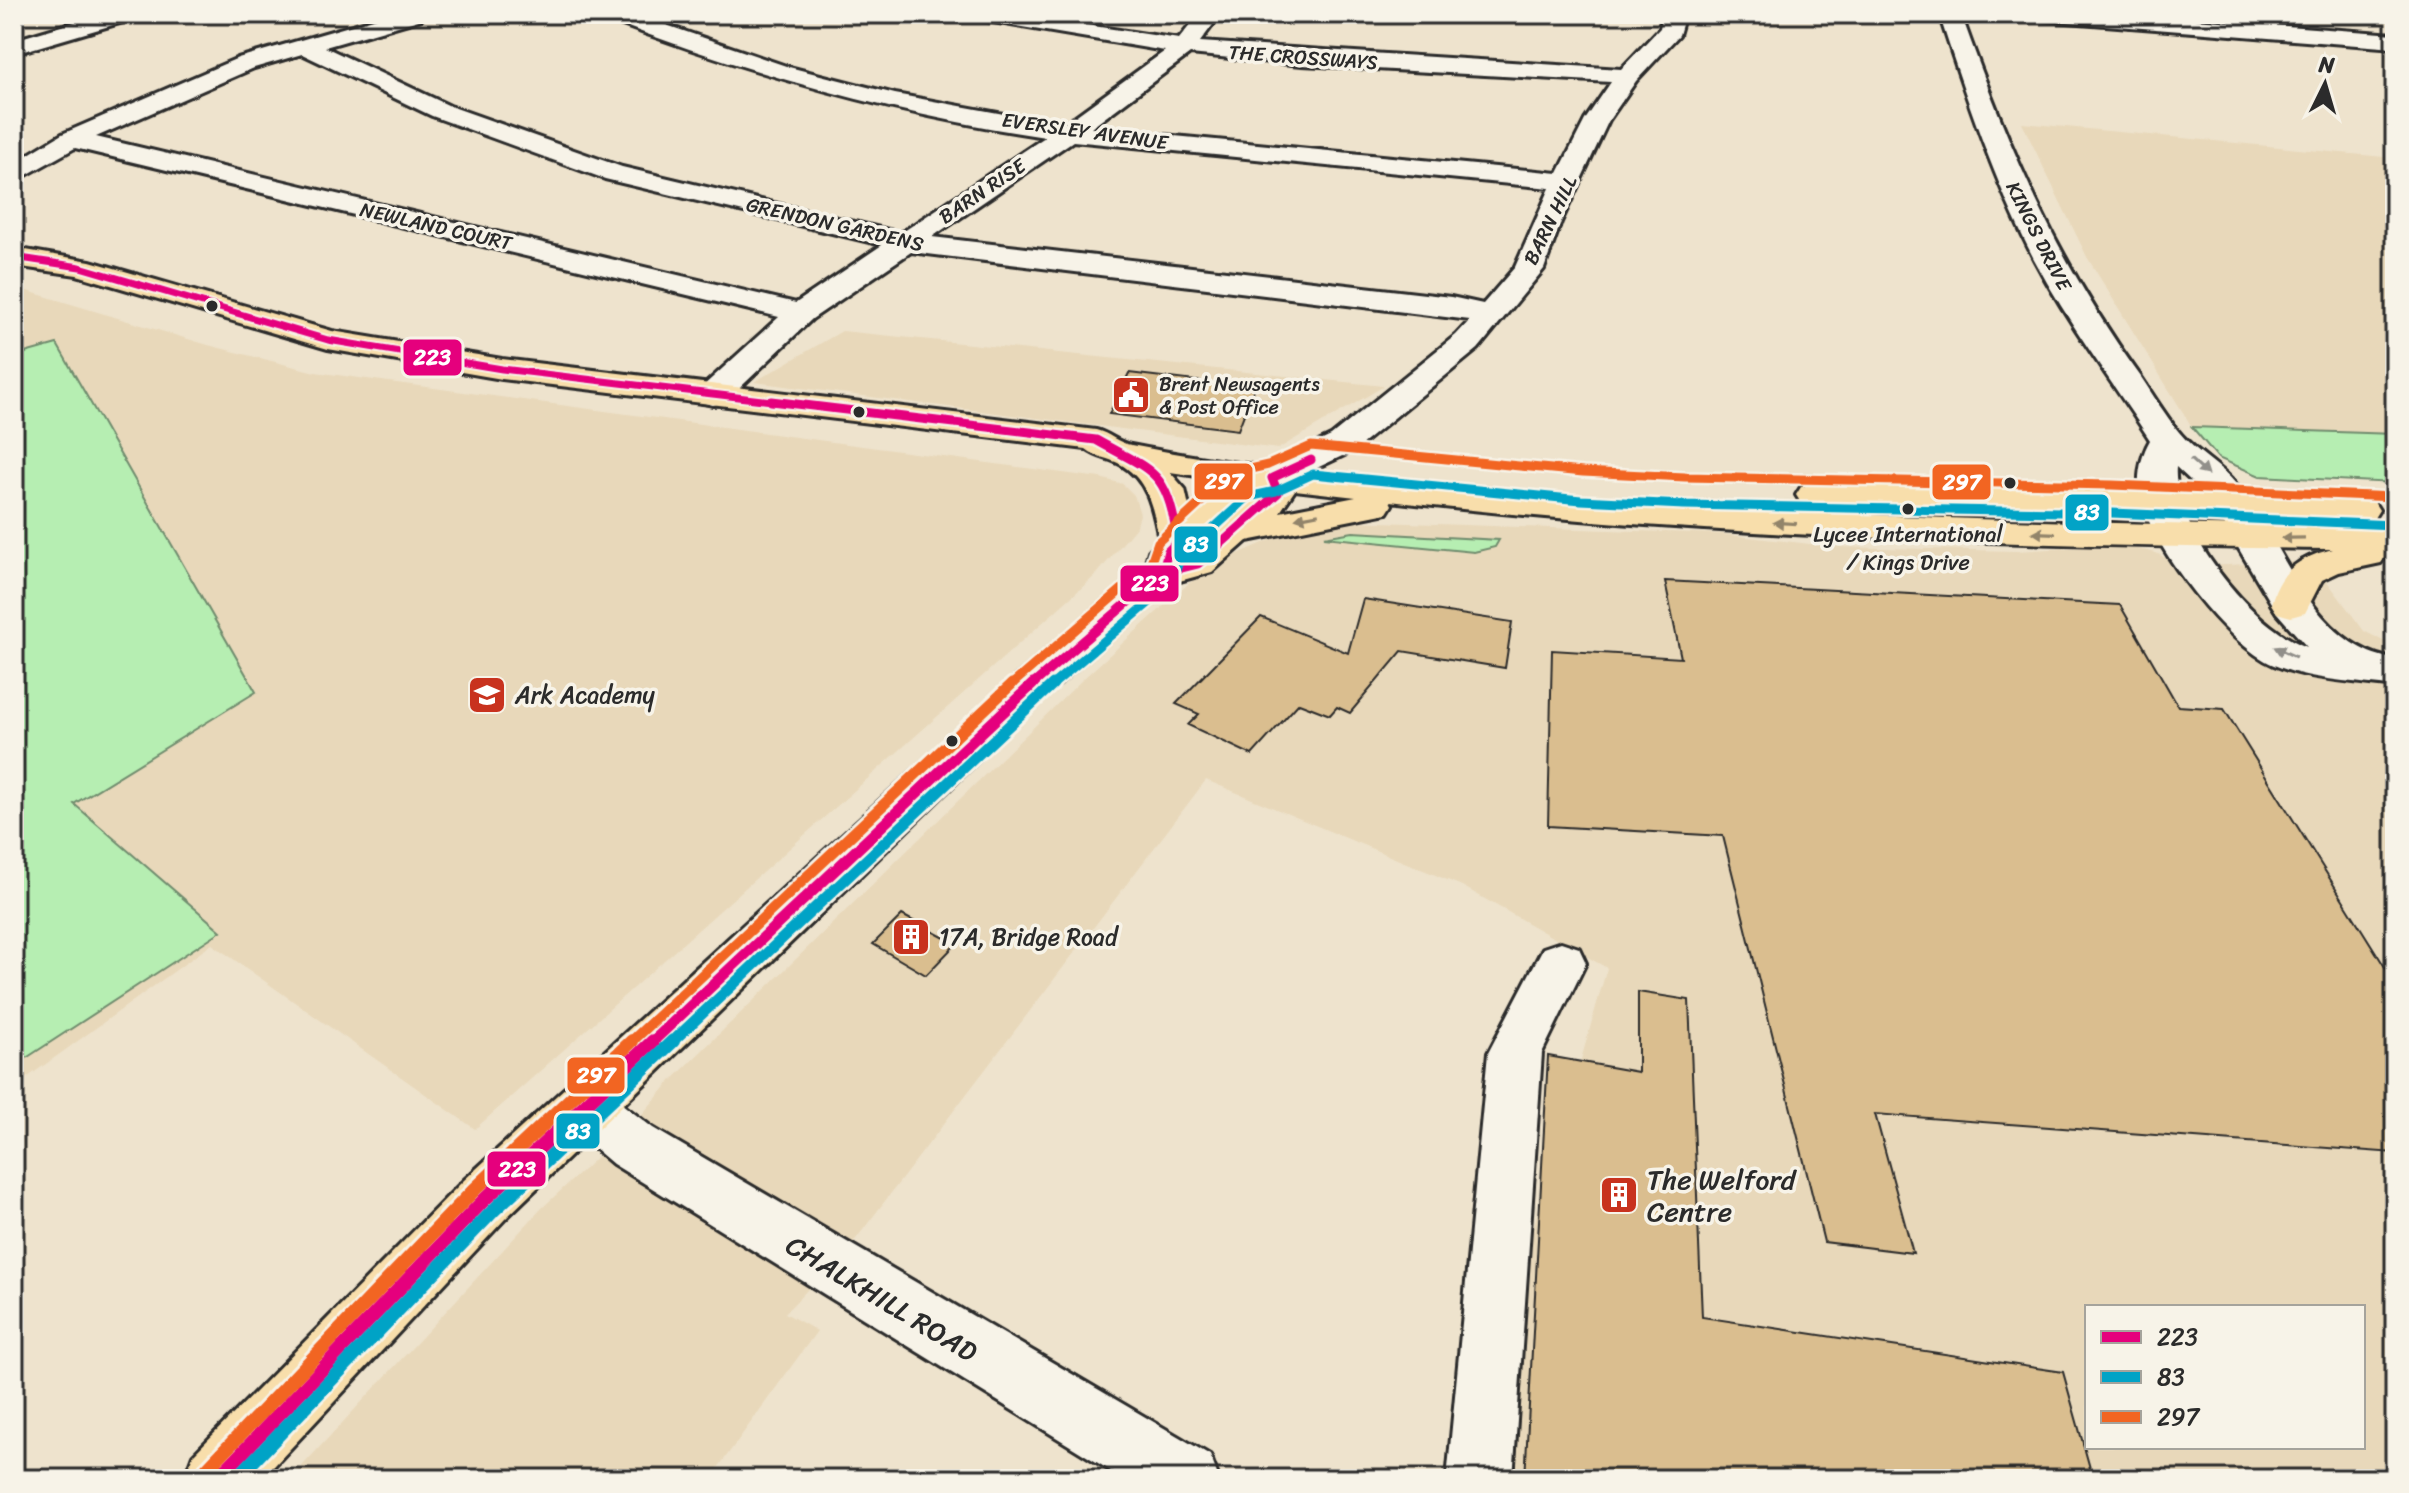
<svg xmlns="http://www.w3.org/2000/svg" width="2409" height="1493" viewBox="0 0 2409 1493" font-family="Sriracha,sans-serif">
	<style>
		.built { fill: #e8d8ba; fill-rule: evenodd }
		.green { fill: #b6eeb2; stroke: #708c6e; stroke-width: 2 }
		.building { fill: #dabe8f; stroke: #2b2b2b; stroke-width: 2 }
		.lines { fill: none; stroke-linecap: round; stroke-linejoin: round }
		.minor-casing { stroke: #2b2b2b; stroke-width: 6 }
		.major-casing { stroke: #2b2b2b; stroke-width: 6 }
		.minor { fill: #f7f3e8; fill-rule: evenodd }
		.major { fill: #f8deab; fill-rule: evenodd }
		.bus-1-far3-casing { stroke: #f7f3e8; stroke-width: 11 }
		.bus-1-far2-casing { stroke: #f7f3e8; stroke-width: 14 }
		.bus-1-far1-casing { stroke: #f7f3e8; stroke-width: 17 }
		.bus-1-casing { stroke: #f7f3e8; stroke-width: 20 }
		.bus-2-far2-casing { stroke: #f7f3e8; stroke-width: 14 }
		.bus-2-far1-casing { stroke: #f7f3e8; stroke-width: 17 }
		.bus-2-casing { stroke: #f7f3e8; stroke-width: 20 }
		.bus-3-far2-casing { stroke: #f7f3e8; stroke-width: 14 }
		.bus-3-far1-casing { stroke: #f7f3e8; stroke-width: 17 }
		.bus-3-casing { stroke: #f7f3e8; stroke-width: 20 }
		.bus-1-far3 { stroke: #e5007d; stroke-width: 7 }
		.bus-1-far2 { stroke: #e5007d; stroke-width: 9 }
		.bus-1-far1 { stroke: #e5007d; stroke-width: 11 }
		.bus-1 { stroke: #e5007d; stroke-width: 14 }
		.bus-2-far2 { stroke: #02a3c6; stroke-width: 9 }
		.bus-2-far1 { stroke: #02a3c6; stroke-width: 11 }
		.bus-2 { stroke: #02a3c6; stroke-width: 14 }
		.bus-3-far2 { stroke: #f26522; stroke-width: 9 }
		.bus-3-far1 { stroke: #f26522; stroke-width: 11 }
		.bus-3 { stroke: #f26522; stroke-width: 14 }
		.oneway { fill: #918f8a }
		.oneway2 { fill: #92846b }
		.bus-dot { fill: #2b2b2b; stroke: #f7f3e8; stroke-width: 3 }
		.labels { text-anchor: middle; stroke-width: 7; stroke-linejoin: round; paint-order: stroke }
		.far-street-label { font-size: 20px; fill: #2b2b2b; stroke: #f7f3e8 }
		.far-poi-label { font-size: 20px; fill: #2b2b2b; stroke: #f7f3e8; text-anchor: start }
		.bus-label { font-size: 22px; fill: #2b2b2b; stroke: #f7f3e8 }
		.poi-label { font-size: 24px; fill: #2b2b2b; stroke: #f7f3e8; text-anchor: start }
		.near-poi-label { font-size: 28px; fill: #2b2b2b; stroke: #f7f3e8; text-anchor: start }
		.near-street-label { font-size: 28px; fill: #2b2b2b; stroke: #f7f3e8 }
		.line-badge { stroke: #f7f3e8; stroke-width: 3 }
		.badge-label { font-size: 22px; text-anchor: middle; font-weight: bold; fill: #fff }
	</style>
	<rect width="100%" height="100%" fill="#eee3cd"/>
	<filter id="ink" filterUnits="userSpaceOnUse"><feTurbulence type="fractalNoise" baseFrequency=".0125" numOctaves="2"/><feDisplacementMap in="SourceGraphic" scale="16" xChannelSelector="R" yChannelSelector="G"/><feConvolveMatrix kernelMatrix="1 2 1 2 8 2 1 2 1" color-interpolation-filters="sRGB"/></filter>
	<g filter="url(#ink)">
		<path class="built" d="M2022 123 2395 158V434L2192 427 2087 257Z
			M14 287 208 345 315 372 1100 478 1123 484 1134 495 1140 514 1137 526 1097 574 475 1129 212 944 14 1087Z
			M842 331 1384 386 1278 449 754 382Z
			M1350 521 1722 534 1836 547 2016 551 2121 545 2156 553 2183 567 2312 561 2364 631 2395 647V1479H1462L1607 968 1462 886 1206 780 856 1239 785 1313 817 1331 710 1479H290L542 1208 637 1120 672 1080 1084 678 1188 584 1222 561 1293 530ZM2087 1307H2363V1447H2087Z"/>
		<path class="green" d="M57 344 256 692 74 804 221 931 14 1066V356Z
			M2192 427 2395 434V483L2260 476 2218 458Z
			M1353 532 1499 540 1495 547 1474 552 1324 537Z"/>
		<path class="building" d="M1129 373 1254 388 1238 430 1109 414Z
			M1665 581 2120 605 2178 706 2224 709 2395 983V1153L1875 1114 1913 1253 1824 1242 1723 836 1548 826 1552 650 1681 658Z
			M1363 599 1512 622 1505 668 1402 651 1350 713 1337 707 1330 715 1299 703 1252 755 1188 725 1199 714 1176 704 1261 617 1348 653Z
			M902 915 956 944 926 975 873 944Z
			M1638 992 1689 1000 1702 1317 2063 1372 2093 1479H1525L1548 1056 1638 1072Z"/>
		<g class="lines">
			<defs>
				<path id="minor" d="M102 14H136L133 19 14 54V40Z
					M391 14H425L422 19 325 47 450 106 622 167 901 233 1045 137C894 115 749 73 606 19L603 14H634L789 67 895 94 1063 125 1165 51 981 20 970 14H1014L1179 39 1199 14H1221L1200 42 1621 69 1660 28 1663 14H1685L1679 35 1636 81 1609 120 1561 222 1544 269 1478 349 1355 450 1272 489 1259 486 1254 478 1259 470 1331 436 1456 335 1470 320 911 252 812 319 725 402 713 405 701 402 696 395 701 388 779 317 75 148 14 182V163L62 134 238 58ZM302 54 432 116 605 179 882 245 796 303 96 137 254 68ZM1190 54 1302 65 1611 82 1585 120 1558 173 1091 128ZM1073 141 1550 188 1515 267 1483 304 1451 297 932 237Z
					M1939 14H1961C2009 149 2056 260 2141 377 2153 395 2165 415 2179 432 2195 452 2221 465 2237 485 2284 543 2311 647 2395 659V687C2355 681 2312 681 2274 665 2227 645 2154 549 2141 500 2136 480 2140 457 2150 440 2111 380 2068 323 2034 259 1994 181 1966 97 1939 14ZM2176 467 2208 497 2277 613 2307 647C2252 628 2171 526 2176 467Z
					M2031 14H2127L2395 34V48L2042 20Z
					M1561 942 1579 948 1586 963 1542 1053 1513 1479H1447L1488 1053 1543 948Z
					M585 1083 604 1090 653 1128 1210 1455 1219 1479H1124L613 1164 566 1124 557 1107 566 1090Z"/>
				<path id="major" d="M14 248 90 261 332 331 502 359 1096 430C1109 433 1118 443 1131 445 1257 470 1388 481 1516 492 1808 518 2102 524 2395 528V550H2384L2387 555 2381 563 2339 572 2322 580 2305 613 2291 617 2277 613 2271 604C2280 570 2300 557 2333 549 2019 545 1703 538 1390 501L1392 505 1387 513 1247 541 1212 572 1176 582 1048 694 505 1219 262 1479H184L193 1455 463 1181 1018 674 1144 568 1149 551 1159 539C1153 509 1149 481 1120 464 1109 458 1097 458 1086 449L502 379 328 349 77 275 14 266ZM1170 472 1224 480 1190 511 1185 489ZM1295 490 1356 497 1280 512ZM1259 491 1258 493 1191 550 1253 492Z
					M1814 484 2112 488 2361 499 2374 502 2379 510 2374 518 2361 521 2112 510 1814 506 1801 503 1796 495 1801 487Z"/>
			</defs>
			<use href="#minor" class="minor-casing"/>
			<use href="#major" class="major-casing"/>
			<use href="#minor" class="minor"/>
			<use href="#major" class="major"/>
			<defs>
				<path id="bus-1-far3" d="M14 257 80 267 328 340 502 369 788 403"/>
				<path id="bus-1-far2" d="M771 401 1096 440C1154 473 1166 467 1178 541L1168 551 1162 573 1031 686
					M1133 598 1162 573 1198 564 1278 493 1272 478 1311 460"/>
				<path id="bus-1-far1" d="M651 1043 1033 684"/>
				<path id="bus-1" d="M217 1479 484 1200 653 1041"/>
				<path id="bus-2-far2" d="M1051 686 1171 584 1180 559 1248 497 1276 491 1313 474 1581 500 1684 505 2112 513 2394 525"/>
				<path id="bus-2-far1" d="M671 1043 1053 684"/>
				<path id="bus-2" d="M236 1479 494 1210 673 1041"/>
				<path id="bus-3-far2" d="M1010 686 1150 565 1158 542 1233 473 1268 465 1311 446 1583 472 1685 477 2112 485 2395 497"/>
				<path id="bus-3-far1" d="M630 1043 1012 684"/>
				<path id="bus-3" d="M207 1469 474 1190 632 1041"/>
			</defs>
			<use href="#bus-1-far3" class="bus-1-far3-casing"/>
			<use href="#bus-1-far2" class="bus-1-far2-casing"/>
			<use href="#bus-1-far1" class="bus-1-far1-casing"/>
			<use href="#bus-1" class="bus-1-casing"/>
			<use href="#bus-2-far2" class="bus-2-far2-casing"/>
			<use href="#bus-2-far1" class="bus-2-far1-casing"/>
			<use href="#bus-2" class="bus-2-casing"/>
			<use href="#bus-3-far2" class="bus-3-far2-casing"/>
			<use href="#bus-3-far1" class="bus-3-far1-casing"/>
			<use href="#bus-3" class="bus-3-casing"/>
			<use href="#bus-1-far3" class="bus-1-far3"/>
			<use href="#bus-1-far2" class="bus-1-far2"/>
			<use href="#bus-1-far1" class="bus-1-far1"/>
			<use href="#bus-1" class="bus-1"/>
			<use href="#bus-2-far2" class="bus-2-far2"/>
			<use href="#bus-2-far1" class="bus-2-far1"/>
			<use href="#bus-2" class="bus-2"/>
			<use href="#bus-3-far2" class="bus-3-far2"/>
			<use href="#bus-3-far1" class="bus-3-far1"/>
			<use href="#bus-3" class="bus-3"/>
		</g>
		<defs><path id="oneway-solid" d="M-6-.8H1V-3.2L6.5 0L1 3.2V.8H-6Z" transform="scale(2)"/></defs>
		<g class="oneway">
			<use href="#oneway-solid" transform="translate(2199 467) rotate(42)"/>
			<use href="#oneway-solid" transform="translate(2285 652) rotate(-155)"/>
		</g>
		<g class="oneway2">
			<use href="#oneway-solid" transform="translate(1307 516) rotate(169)"/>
			<use href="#oneway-solid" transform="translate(1785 523) rotate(-177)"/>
			<use href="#oneway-solid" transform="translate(2044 533) rotate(-178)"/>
			<use href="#oneway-solid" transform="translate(2293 538) rotate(179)"/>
		</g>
	</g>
	<defs>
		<symbol id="civic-square" viewBox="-11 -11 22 22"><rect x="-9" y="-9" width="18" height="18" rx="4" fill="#c8321e" stroke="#f7f3e8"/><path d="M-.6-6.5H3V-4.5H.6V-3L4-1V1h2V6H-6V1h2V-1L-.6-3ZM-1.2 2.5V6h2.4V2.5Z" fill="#fff"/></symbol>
		<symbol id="school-square" viewBox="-11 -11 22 22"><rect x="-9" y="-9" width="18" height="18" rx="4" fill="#c8321e" stroke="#f7f3e8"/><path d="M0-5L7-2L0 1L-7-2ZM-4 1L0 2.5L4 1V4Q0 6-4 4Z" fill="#fff"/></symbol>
		<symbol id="building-square" viewBox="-11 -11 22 22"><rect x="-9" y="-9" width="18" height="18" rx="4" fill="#c8321e" stroke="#f7f3e8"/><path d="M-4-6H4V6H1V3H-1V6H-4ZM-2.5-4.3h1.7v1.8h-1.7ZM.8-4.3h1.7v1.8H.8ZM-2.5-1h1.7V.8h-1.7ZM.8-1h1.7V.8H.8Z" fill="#fff"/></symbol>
	</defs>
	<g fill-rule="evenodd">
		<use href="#civic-square" x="1109" y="373" width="44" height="44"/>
		<use href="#school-square" x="465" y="673" width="44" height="44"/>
		<use href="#building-square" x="889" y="915" width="44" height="44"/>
		<use href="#building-square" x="1597" y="1173" width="44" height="44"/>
	</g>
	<g class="bus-dot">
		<circle cx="212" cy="306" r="7"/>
		<circle cx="859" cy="412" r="7"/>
		<circle cx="2010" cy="483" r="7"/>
		<circle cx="1908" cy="509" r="7"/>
		<circle cx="952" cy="741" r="7"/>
	</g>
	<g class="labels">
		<g class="far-street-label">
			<text transform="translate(1303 57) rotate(4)" y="7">THE CROSSWAYS</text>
			<text transform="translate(1085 131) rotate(8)" y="7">EVERSLEY AVENUE</text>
			<text transform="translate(982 191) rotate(-34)" y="7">BARN RISE</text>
			<text transform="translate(1550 220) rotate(-64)" y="7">BARN HILL</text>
			<text transform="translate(835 224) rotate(13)" y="7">GRENDON GARDENS</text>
			<text transform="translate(436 226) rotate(13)" y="7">NEWLAND COURT</text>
			<text transform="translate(2039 236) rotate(63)" y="7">KINGS DRIVE</text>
		</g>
		<g class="far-poi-label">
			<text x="1159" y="391">Brent Newsagents<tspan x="1159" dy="23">&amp; Post Office</tspan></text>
		</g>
		<g class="bus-label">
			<text x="1908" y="542">Lycee International<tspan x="1908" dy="28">/ Kings Drive</tspan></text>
		</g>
		<g class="poi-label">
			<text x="515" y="703">Ark Academy</text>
			<text x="939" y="945">17A, Bridge Road</text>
		</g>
		<g class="near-poi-label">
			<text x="1647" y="1189">The Welford<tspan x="1647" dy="32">Centre</tspan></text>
		</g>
		<g class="near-street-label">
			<text transform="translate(882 1298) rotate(31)" y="10">CHALKHILL ROAD</text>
		</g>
	</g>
	<g class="line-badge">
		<rect x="402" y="338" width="61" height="39" rx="8" fill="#e5007d"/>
		<rect x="1193" y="462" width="61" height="39" rx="8" fill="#f26522"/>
		<rect x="1931" y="463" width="61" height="38" rx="8" fill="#f26522"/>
		<rect x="2064" y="493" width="46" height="39" rx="8" fill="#02a3c6"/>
		<rect x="1173" y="525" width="46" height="39" rx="8" fill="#02a3c6"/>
		<rect x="1119" y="564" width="61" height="39" rx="8" fill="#e5007d"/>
		<rect x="566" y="1056" width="60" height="39" rx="8" fill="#f26522"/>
		<rect x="555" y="1112" width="46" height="38" rx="8" fill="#02a3c6"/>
		<rect x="486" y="1150" width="61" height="38" rx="8" fill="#e5007d"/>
	</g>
	<g class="badge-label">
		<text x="432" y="365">223</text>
		<text x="1224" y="489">297</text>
		<text x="1962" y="490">297</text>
		<text x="2087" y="520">83</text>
		<text x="1196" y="552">83</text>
		<text x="1150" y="591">223</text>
		<text x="596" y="1083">297</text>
		<text x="578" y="1139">83</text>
		<text x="517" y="1177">223</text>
	</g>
	<rect width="2409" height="1493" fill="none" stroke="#f7f3e8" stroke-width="48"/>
	<rect x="24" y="24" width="2361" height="1445" fill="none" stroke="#2b2b2b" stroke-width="3" filter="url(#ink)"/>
	<rect x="2085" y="1305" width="280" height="144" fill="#f7f3e8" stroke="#a5a39c" stroke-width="2"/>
	<rect x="2101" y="1331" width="40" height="12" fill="#e5007d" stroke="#a5a39c" stroke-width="2"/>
	<text x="2157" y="1345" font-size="24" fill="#2b2b2b">223</text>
	<rect x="2101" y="1371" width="40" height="12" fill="#02a3c6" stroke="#a5a39c" stroke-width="2"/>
	<text x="2157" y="1385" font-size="24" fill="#2b2b2b">83</text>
	<rect x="2101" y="1411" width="40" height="12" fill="#f26522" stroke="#a5a39c" stroke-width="2"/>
	<text x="2157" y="1425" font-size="24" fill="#2b2b2b">297</text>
	<g transform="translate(2325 84) rotate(5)" stroke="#f7f3e8" stroke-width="6" paint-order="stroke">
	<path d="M0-6L14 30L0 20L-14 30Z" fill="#2b2b2b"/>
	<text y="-12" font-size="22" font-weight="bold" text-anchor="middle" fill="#2b2b2b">N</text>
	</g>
</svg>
